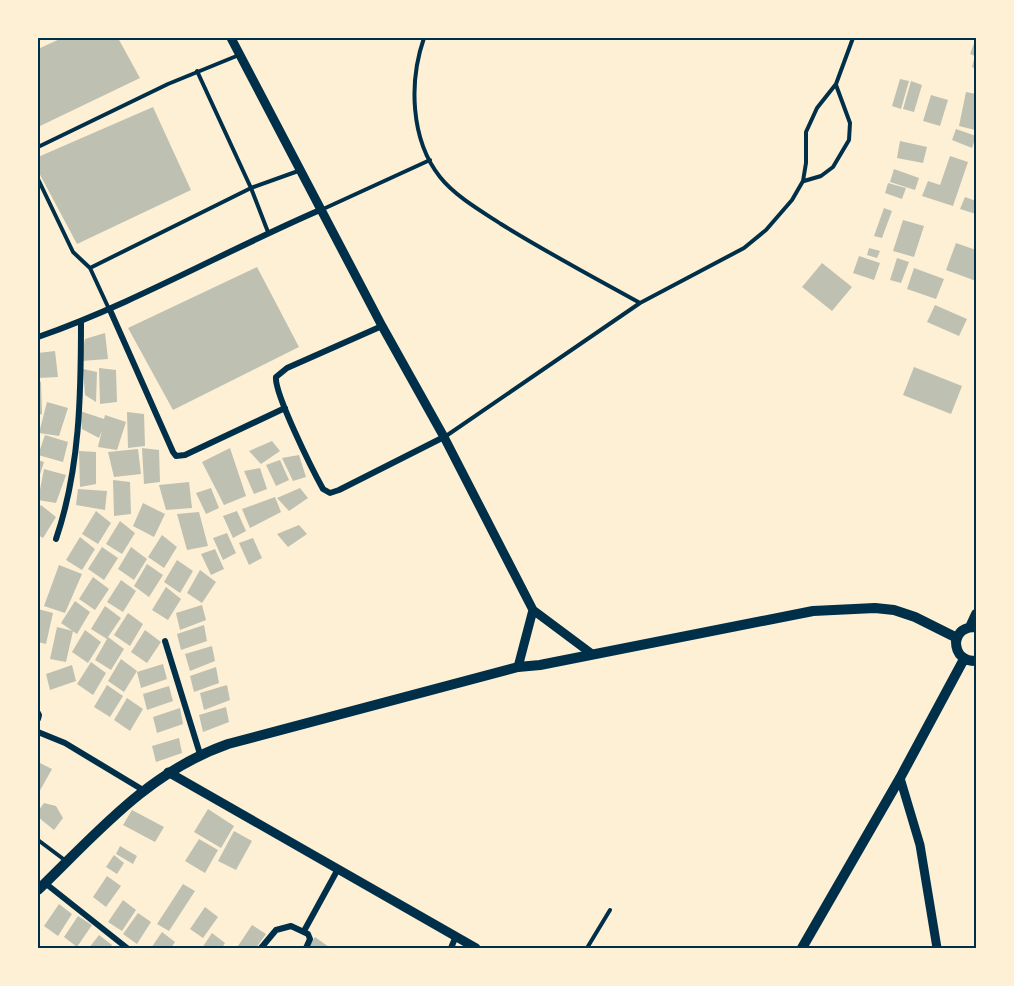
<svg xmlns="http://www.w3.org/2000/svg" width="1014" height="986" viewBox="0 0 1014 986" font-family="'Sofia Sans Condensed',sans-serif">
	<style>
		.building { fill: #bec0b2 }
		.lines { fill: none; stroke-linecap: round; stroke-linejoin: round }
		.service { stroke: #003049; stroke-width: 4 }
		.minor { stroke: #003049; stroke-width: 6 }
		.tertiary { stroke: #003049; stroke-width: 9 }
		.primary { stroke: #003049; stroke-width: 10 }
		.neatline { fill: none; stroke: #003049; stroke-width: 2 }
	</style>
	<rect width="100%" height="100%" fill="#fdf0d5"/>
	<path class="building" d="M62 38H118L140 78 38 127V49Z
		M976 38V69L972 67 975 56 970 54Z
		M900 79 909 81 901 109 892 106Z
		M911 81 922 85 914 112 903 109Z
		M966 92 976 94 975 130 959 126Z
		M931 95 948 100 940 126 923 121Z
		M153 107 191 190 77 244 38 171V157Z
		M956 129 976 136 972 148 952 140Z
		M900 141 927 147 923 163 897 158Z
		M950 156 968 162 953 206 922 196 928 181 940 185Z
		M894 169 919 178 915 190 890 182Z
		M888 183 906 188 902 199 885 193Z
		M965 197 976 201V214L960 209Z
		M884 208 892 211 882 238 874 236Z
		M903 220 924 226 914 257 893 251Z
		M956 243 976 250V281L946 270Z
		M869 248 880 251 877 258 867 255Z
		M859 256 880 263 874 280 853 273Z
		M897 258 909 262 901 283 890 280Z
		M822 263 852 287 832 311 802 287Z
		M257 267 299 347 173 410 128 328Z
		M914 268 944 279 936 299 907 289Z
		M935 305 967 319 959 336 927 322Z
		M105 333 108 359 81 361 85 339Z
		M55 351 58 377 38 378V353Z
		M914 367 962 386 951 414 903 395Z
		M99 368 116 370 117 402 100 404Z
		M83 369 97 372 96 402 85 395Z
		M38 381 41 382 42 414 38 415Z
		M47 402 68 408 59 436 39 433Z
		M80 411 104 419 105 415 126 422 117 450 98 447 102 430 99 438 82 429Z
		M127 412 144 414 145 446 128 448Z
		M45 435 68 442 63 462 38 455Z
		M272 441 280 451 261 464 249 451Z
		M142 448 159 450 160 482 144 484Z
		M230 448 246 496 224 505 202 462Z
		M138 449 141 474 114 477 108 452Z
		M79 451 96 452V484L80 487Z
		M299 455 306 477 293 481 282 458Z
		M38 460 44 462 38 481Z
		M280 460 289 480 276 486 266 465Z
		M260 468 267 489 254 494 244 471Z
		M44 469 66 475 56 503 38 500Z
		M113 480 130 482 131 514 114 516Z
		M189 482 192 508 166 510 159 485Z
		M211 488 219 508 206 514 196 493Z
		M300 488 308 498 289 511 277 498Z
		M78 489 107 491 105 510 76 505Z
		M275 497 281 512 250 528 242 509Z
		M143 503 165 514 154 537 133 526Z
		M41 505 56 517 43 538 38 535V510Z
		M96 511 111 523 98 544 82 534Z
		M237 511 246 531 233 538 223 516Z
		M199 512 208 546 187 550 177 514Z
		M120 521 135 533 122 554 106 544Z
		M299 525 307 534 288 547 277 534Z
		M227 533 236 553 223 560 213 538Z
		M162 535 177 547 164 568 148 557Z
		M80 537 95 549 82 570 66 560Z
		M253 538 262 558 249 565 239 543Z
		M102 547 118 558 104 580 88 569Z
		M131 547 147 559 134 580 118 569Z
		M215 549 224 569 211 575 201 554Z
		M177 560 193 571 180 593 164 582Z
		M147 564 163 575 149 597 134 586Z
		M59 565 82 574 65 613 44 606Z
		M200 570 216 582 202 603 187 593Z
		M93 577 109 589 95 610 79 599Z
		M121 580 136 591 123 612 107 602Z
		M166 587 181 599 168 620 152 610Z
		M75 601 90 612 77 634 61 623Z
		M202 605 206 620 180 630 176 613Z
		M105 606 121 618 108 637 124 649 111 670 95 660 107 639 91 629Z
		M38 609 53 613 46 644 38 642Z
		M128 613 143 624 130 646 114 635Z
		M204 625 207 641 181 650 177 634Z
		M57 627 73 631 66 662 50 659Z
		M85 630 101 642 88 663 72 652Z
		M145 630 161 642 147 663 131 652Z
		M212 646 215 661 190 671 185 654Z
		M121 659 137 671 124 692 108 681Z
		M91 662 106 673 93 695 77 684Z
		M163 664 167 679 141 688 137 672Z
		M72 665 76 681 50 690 46 674Z
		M216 667 219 683 194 692 190 676Z
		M107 685 123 696 110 717 94 707Z
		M227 685 230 700 204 710 200 693Z
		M169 686 173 701 147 710 143 694Z
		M127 698 143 709 130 731 114 720Z
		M226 707 229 722 203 732 199 715Z
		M180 708 183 724 157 733 153 717Z
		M179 738 182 753 156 762 152 746Z
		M38 762 52 769 38 794Z
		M44 803 56 806 63 818 54 830 38 817V811Z
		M208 809 234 826 221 848 194 832Z
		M132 810 164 827 155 842 123 825Z
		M234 831 252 841 236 870 218 861Z
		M199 839 218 850 205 873 185 861Z
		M120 846 137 856 133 864 116 854Z
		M114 855 124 863 117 874 106 867Z
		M107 876 121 886 106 907 93 897Z
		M183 884 195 891 169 931 157 924Z
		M123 900 136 910 122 931 108 922Z
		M59 904 72 914 58 936 44 926Z
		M205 907 218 917 203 938 190 929Z
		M138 913 151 922 137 944 123 934Z
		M78 916 92 925 77 947 64 937Z
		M252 925 266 934 256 948H241L238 946Z
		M162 932 175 942 171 948H151Z
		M212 933 225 943 222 948H202Z
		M99 935 112 945 110 948H89Z
		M315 937 329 947 328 948H307Z"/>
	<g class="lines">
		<path class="service" d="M424 38C409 81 410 139 440 177 455 196 481 211 501 224 546 252 593 277 640 303
			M197 71 251 188 268 232
			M38 147 168 84 239 55
			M38 179 73 252 90 268 251 188 301 170
			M804 181 821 176 833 167 849 140 850 123 836 85
			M321 210 430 160
			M90 268 109 309
			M446 436 640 303 744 248 766 230 792 200 803 181 806 163V132L817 108 836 84 853 38
			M38 840 66 861
			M587 948 610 910"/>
		<path class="minor" d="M110 310 173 452 176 456 185 455 285 408
			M382 326 287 368 276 377C274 393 313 471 323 489L330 493 339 490 444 437
			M38 337C135 303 225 251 320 210
			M56 539C80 469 81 394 81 322
			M165 641 200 754
			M38 713 39 715 38 719
			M38 732 65 743 143 790
			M45 883 127 948
			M304 931 338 869
			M261 948 276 930 291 926 308 934 310 939 306 948
			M451 948 456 936"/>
		<path class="tertiary" d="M231 38 382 326 444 437 533 610 592 654
			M518 667 533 610
			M168 772 476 948
			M900 778 920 845 937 948"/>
		<path class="primary" d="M970 627 976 614
			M976 627C965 627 958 631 956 642 956 655 965 661 976 661
			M38 890C97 833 148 772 228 744L518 667 540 665 813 611 875 608 894 610 915 617 957 638
			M802 948 900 778 964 659"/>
	</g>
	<rect width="1014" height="986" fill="none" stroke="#fdf0d5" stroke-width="78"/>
	<rect x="39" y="39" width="936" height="908" class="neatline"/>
</svg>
